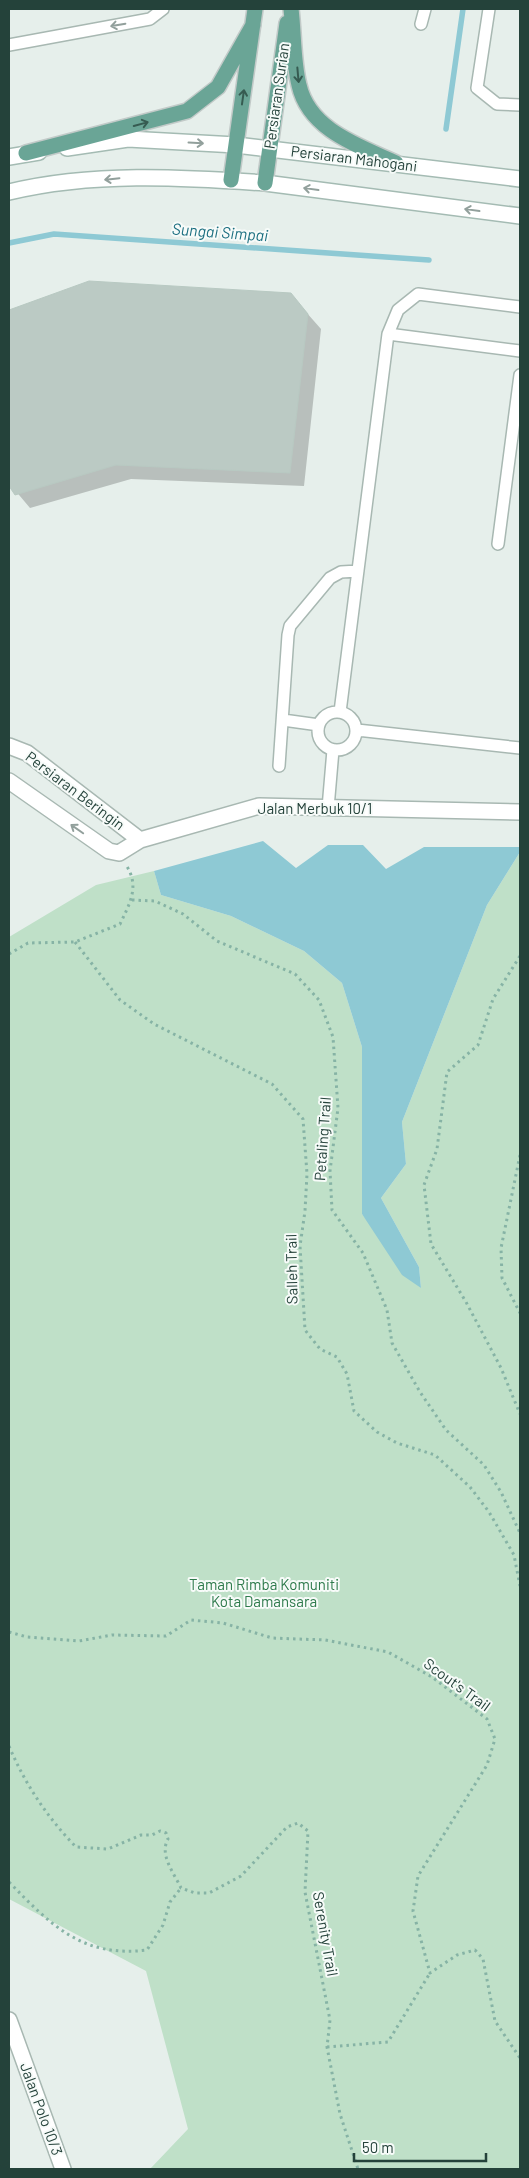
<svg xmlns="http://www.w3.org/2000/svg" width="529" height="2178" viewBox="0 0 529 2178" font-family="Barlow,sans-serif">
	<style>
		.green { fill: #bfe0c8 }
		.water { fill: #8ec9d4 }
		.shadow { fill: #0003 }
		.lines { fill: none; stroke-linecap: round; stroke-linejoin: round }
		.stream { stroke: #8ec9d4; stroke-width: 5.5 }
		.building { fill: #bbcac4; stroke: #b8c9c2 }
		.service-casing { stroke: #a8b8b2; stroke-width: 14 }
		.minor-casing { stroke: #a8b8b2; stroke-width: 18 }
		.secondary-casing { stroke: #a4bbb3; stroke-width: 18 }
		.primary-casing { stroke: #c2cac8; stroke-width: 18 }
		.path { stroke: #86b3a5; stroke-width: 3; stroke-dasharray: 2.5 4; stroke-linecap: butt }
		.service { stroke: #fff; stroke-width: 11 }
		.minor { stroke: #fff; stroke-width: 15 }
		.secondary { stroke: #fff; stroke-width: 15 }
		.primary { stroke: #6aa596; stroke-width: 15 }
		.oneway { stroke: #92a09c }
		.oneway2 { stroke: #365b51 }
		.labels { text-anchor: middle; stroke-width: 4; stroke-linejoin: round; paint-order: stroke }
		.street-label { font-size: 15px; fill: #24423a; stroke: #f7fbf9 }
		.park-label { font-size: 15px; fill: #2d7a4b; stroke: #f7fbf9 }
		.water-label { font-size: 16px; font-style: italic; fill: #1c6f80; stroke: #f7fbf9 }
	</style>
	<rect width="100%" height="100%" fill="#e6efeb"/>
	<path class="green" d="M520 852V2169H150L188 2129 146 1971 9 1899V937L96 885 154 871 161 895 231 916 304 951 342 983 362 1047V1214L421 1288 419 1267 381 1198 406 1164 402 1122 487 905Z"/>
	<path class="water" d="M263 841 296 868 328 845H363L386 869 424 847H520V852L487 905 402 1122 406 1164 381 1198 419 1267 421 1288 402 1275 362 1214V1047L342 983 304 951 231 916 161 895 154 871Z"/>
	<path class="shadow" d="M89 282 291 295 321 329 304 486 131 479 30 508 9 483V311Z"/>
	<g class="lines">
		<path class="stream" d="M446 129 463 9
			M9 243 54 234 429 260"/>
	</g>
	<path class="building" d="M89 281 291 293 308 314 290 473 116 465 15 495 9 486V310Z"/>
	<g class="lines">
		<defs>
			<path id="service" d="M489 9 477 88 497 104 520 105
				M421 24 425 9
				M9 45 150 19 163 9
				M388 334 520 351
				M498 544 520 375
				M318 731a19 19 0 1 1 38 0a19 19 0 1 1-38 0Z
				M340 712 388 334 398 310 418 294 520 307
				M283 720 319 725
				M357 730 520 748
				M279 766 288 635 290 626 330 578 341 572 358 571
				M328 808 333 750"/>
			<path id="minor" d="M9 746 27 753 140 840
				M9 781 109 851 119 853 140 840 259 806 520 812
				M9 2020 63 2169"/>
			<path id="secondary" d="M67 148 128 139 236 145 520 179
				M9 157 39 152
				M9 192C92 172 181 177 265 183L520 216"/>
			<path id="primary" d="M291 9C294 33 293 61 299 85 309 130 359 146 396 163
				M26 153 187 111 218 87 253 25
				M231 180 255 9
				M265 183 287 23"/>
		</defs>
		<use href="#service" class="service-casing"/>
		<use href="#minor" class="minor-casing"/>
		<use href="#secondary" class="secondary-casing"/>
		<use href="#primary" class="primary-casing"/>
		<path class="path" d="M132 900 155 901 183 914 217 941 295 974 319 1000 333 1037 338 1108 330 1171 332 1210 363 1253 387 1310 392 1343 420 1392 446 1430 484 1465 501 1492 520 1533
			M75 942 120 1000 154 1024 272 1084 303 1119 307 1174 305 1211 300 1246 305 1330 320 1349 337 1357 347 1374 354 1411 377 1432 397 1443 435 1455 470 1487 489 1512 514 1555 520 1586
			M9 954 28 943 75 942 120 924C130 903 140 886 126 865
			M520 956 493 999 478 1045 447 1072 437 1149 424 1185 431 1244 466 1302 501 1368 520 1414
			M520 1155 501 1248 502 1278 520 1313
			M9 1632 27 1637 79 1641 112 1635 166 1636 191 1620 223 1623 272 1638 325 1640 388 1652 432 1677 487 1719 495 1739 487 1765 418 1876 413 1911 430 1973 457 1955 475 1950 483 1959 495 2021 520 2058
			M9 1746C25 1784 47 1817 76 1847L108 1849 141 1835H152L160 1831 166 1833 168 1839C159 1855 174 1873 181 1888L195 1893H209L241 1876 287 1827 298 1823 308 1831 305 1892 330 2020 327 2047 340 2114 358 2169
			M9 1882C51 1925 82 1958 147 1950L163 1925 170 1902 181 1888
			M327 2047 388 2042 430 1973"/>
		<use href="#service" class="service"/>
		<use href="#minor" class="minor"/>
		<use href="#secondary" class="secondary"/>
		<use href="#primary" class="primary"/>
	</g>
	<defs><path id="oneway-shaft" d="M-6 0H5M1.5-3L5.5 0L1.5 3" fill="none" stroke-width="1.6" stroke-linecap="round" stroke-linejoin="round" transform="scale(1.25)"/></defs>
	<g class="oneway">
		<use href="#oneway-shaft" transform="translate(118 25) rotate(170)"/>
		<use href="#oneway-shaft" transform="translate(196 143) rotate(3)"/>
		<use href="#oneway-shaft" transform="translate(112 179) rotate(174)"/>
		<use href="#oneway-shaft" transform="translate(311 189) rotate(-172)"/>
		<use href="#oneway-shaft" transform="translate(472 210) rotate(-172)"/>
		<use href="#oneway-shaft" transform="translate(77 829) rotate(-145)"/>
	</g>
	<g class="oneway2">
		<use href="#oneway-shaft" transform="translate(298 75) rotate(85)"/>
		<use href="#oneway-shaft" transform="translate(243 97) rotate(-82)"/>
		<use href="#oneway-shaft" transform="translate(141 124) rotate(-15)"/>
	</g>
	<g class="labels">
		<g class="street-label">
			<text transform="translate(277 96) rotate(-82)" y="5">Persiaran Surian</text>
			<text transform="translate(354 159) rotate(7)" y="5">Persiaran Mahogani</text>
			<text transform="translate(75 791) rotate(37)" y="5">Persiaran Beringin</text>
			<text x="315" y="814">Jalan Merbuk 10/1</text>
			<text transform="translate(323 1139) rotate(-86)" y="5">Petaling Trail</text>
			<text transform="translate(292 1269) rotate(-91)" y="5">Salleh Trail</text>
			<text transform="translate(457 1685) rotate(36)" y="5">Scout's Trail</text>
			<text transform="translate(325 1934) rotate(80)" y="5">Serenity Trail</text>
			<text transform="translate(41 2109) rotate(70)" y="5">Jalan Polo 10/3</text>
		</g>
		<g class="park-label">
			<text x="264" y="1590">Taman Rimba Komuniti<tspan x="264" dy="17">Kota Damansara</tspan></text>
		</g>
		<g class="water-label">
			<text transform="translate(220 232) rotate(4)" y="6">Sungai Simpai</text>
		</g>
	</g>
	<rect width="529" height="2178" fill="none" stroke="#24423a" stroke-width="20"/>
	<path d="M354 2153v8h132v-8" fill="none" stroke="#24423a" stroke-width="2.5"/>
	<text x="362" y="2153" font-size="15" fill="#24423a" stroke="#f7fbf9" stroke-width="4" paint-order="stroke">50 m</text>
</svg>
